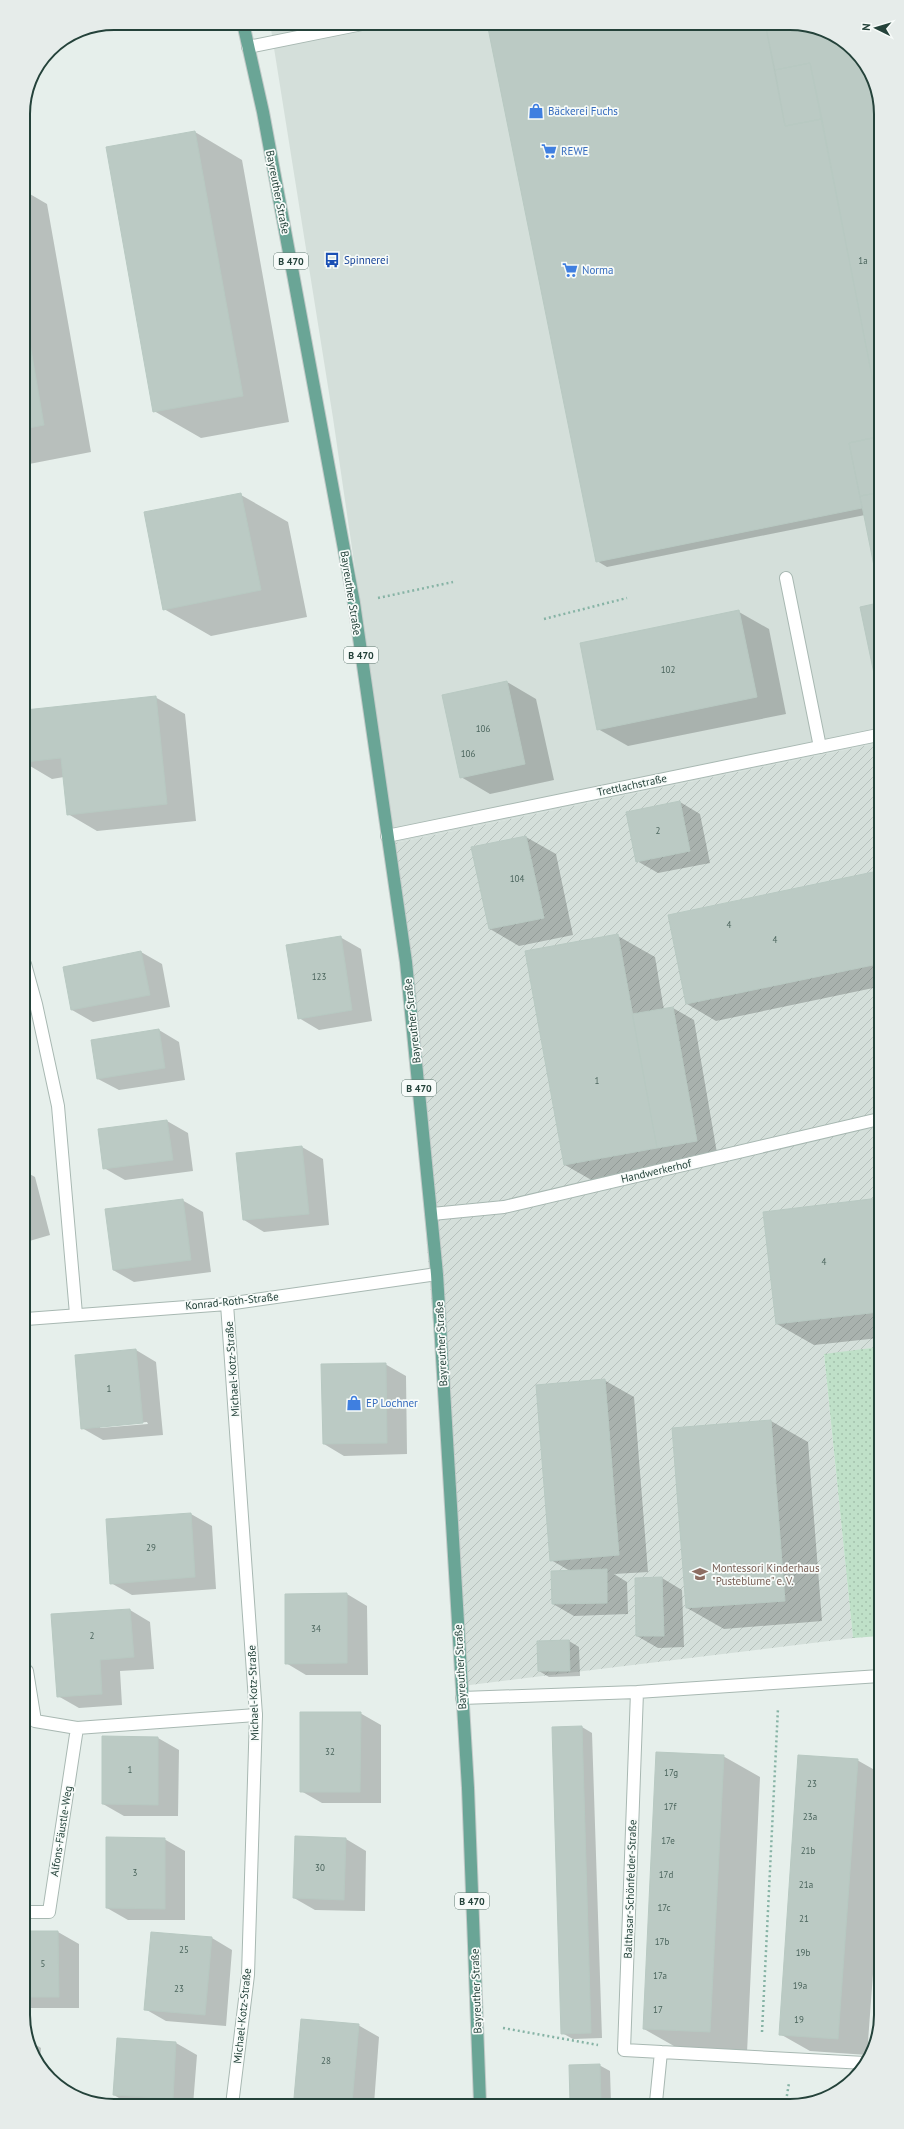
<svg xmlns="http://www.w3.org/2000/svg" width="904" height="2129" viewBox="0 0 904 2129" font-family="'PT Sans',sans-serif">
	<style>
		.built { fill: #d4dfda }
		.industrial { fill: url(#industrial-furrows) }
		.green { fill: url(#green-dots) }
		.shadow { fill: #0003; fill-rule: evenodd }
		.building { fill: #bbcac4; stroke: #b8c9c2 }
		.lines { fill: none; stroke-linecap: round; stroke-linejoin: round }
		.service-casing { stroke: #a8b8b2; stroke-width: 14 }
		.minor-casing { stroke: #a8b8b2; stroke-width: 14 }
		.primary-casing { stroke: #c2cac8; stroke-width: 14 }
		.path { stroke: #86b3a5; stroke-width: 2.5; stroke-dasharray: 2 3; stroke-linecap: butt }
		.service { stroke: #fff; stroke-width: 12 }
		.minor { stroke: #fff; stroke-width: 12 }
		.primary { stroke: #6aa596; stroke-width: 12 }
		.labels { text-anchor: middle; stroke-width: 3.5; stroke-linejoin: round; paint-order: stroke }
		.number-label { font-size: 9px; fill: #4a645c }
		.shield { fill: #f7fbf9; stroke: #637a73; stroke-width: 1 }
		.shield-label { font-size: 10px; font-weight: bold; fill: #24423a }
		.shop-label { font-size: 11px; fill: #366cbe; stroke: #f7fbf9; text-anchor: start }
		.street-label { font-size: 11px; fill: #24423a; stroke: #f7fbf9 }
		.transit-label { font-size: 11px; fill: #164399; stroke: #f7fbf9; text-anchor: start }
		.education-label { font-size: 11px; fill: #785e54; stroke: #f7fbf9; text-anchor: start }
		.rim { fill: none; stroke: #24423a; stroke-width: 2 }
	</style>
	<defs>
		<pattern id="industrial-furrows" width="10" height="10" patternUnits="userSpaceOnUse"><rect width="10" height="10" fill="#d4dfda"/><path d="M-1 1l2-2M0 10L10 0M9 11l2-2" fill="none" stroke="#b6c1bc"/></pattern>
		<pattern id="green-dots" width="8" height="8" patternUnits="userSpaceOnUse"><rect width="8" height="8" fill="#bfe0c8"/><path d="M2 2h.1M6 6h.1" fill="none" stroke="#a4c1ad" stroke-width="1.8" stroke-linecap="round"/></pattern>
	</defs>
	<rect width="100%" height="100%" fill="#e6efeb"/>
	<path class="built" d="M270 23H796L845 42 876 85 878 743 395 843 333 418Z"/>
	<path class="industrial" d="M878 743 879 1347 824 1355 853 1638 462 1686 395 843Z"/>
	<path class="green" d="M879 1347 880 1636 853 1638 824 1354Z"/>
	<path class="shadow" d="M488 23H796L845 42 876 85 877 576 865 515 607 567 597 561Z
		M195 132 242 160 289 422 201 438 154 411Z
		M23 190 47 204 91 452 24 465Z
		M241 495 288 522 307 617 211 636 164 609Z
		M739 612 769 629 786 714 628 746 598 729Z
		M507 682 536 699 554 780 490 794 461 777Z
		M155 697 185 714 196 821 97 831 68 814 64 777 52 779 25 763V711Z
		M680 802 700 814 710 863 658 873 637 861Z
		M526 837 556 854 573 935 519 946 490 929 472 848Z
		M878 872V987L716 1021 687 1004 669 916Z
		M618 936 655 957 664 1010 673 1008 694 1020 717 1153 691 1157 693 1169 602 1186 565 1165Z
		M340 937 361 949 372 1021 319 1030 299 1018Z
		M141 952 162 964 170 1007 93 1022 72 1010 64 968Z
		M159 1030 179 1042 185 1080 119 1090 98 1079Z
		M25 1068 31 1089 26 1090Z
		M167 1121 188 1133 193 1171 125 1180 104 1168Z
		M302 1147 323 1159 329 1225 264 1232 244 1220Z
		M26 1172 35 1177 50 1235 26 1242Z
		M879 1199V1338L814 1345 777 1324Z
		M182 1200 203 1212 211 1272 134 1282 113 1270Z
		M136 1350 156 1362 163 1435 103 1440 82 1428ZM147 1422 148 1424 100 1428V1426Z
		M385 1364 406 1376 407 1454 344 1456 324 1444Z
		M604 1380 634 1397 648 1572 614 1574 627 1582 628 1614 574 1616 553 1604 570 1571 551 1560Z
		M771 1421 808 1442 822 1621 724 1629 687 1608Z
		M191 1514 212 1526 216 1589 132 1595 111 1583 107 1520Z
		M662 1578 682 1590 684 1647 658 1648 637 1636Z
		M347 1594 367 1606 368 1675H306L286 1663Z
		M130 1610 150 1622 154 1669 120 1671 122 1705 79 1708 58 1696Z
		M569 1641 579 1647 580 1676 549 1677 539 1671Z
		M360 1713 381 1725V1803H322L301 1791Z
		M582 1727 592 1733 602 2038 573 2039 562 2033Z
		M103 1737 158 1738 179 1750 178 1816H124L103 1804Z
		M723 1756 760 1777 747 2053 681 2050 644 2029Z
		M857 1760 880 1773 881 1866 867 2055 810 2051 780 2034Z
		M164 1839 185 1851V1920H128L107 1908Z
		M346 1839 366 1851 365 1911 315 1910 294 1898Z
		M28 1932H58L79 1944V2008H28Z
		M212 1938 232 1950 226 2026 166 2021 145 2009Z
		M358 2025 379 2037 374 2104 308 2105 295 2097Z
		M118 2039 176 2043 197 2055 193 2105 132 2106 114 2095Z
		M28 2040 41 2048 40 2060 28 2044Z
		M599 2065 610 2071 611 2103H571Z"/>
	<path class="building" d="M487 23H765L785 126 822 119 877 402V437L849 443 862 508 596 562Z
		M765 23H796L845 42 876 85 877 402 810 63 775 70Z
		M810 63 822 119 785 126 775 70Z
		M195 131 243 396 153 412 106 147Z
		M24 309 44 425 24 429Z
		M877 437V493L860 496 849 443Z
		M241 493 261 590 163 610 144 512Z
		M877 493V581L860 496Z
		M878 603V683H876L860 607Z
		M739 610 757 697 597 730 580 643Z
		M507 681 525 764 460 778 442 695Z
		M156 696 167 804 67 815 61 758 25 762V710Z
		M680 801 690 851 636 862 626 812Z
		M526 836 544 918 489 929 471 847Z
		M878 871V964L686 1004 668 915Z
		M618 934 657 1148 564 1165 525 951Z
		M341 936 352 1010 298 1019 286 945Z
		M141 951 150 995 71 1010 63 967Z
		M673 1007 697 1141 657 1148 632 1014Z
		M159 1029 165 1068 97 1079 91 1040Z
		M167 1120 173 1160 103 1169 98 1129Z
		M302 1146 309 1214 243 1220 236 1153Z
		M879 1198V1312L776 1324 763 1212Z
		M183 1199 191 1260 113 1270 105 1209Z
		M26 1208 30 1224 26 1225Z
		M136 1349 143 1423 81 1429 75 1355Z
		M386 1363 387 1443 323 1444 321 1364Z
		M605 1379 619 1555 550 1561 536 1385Z
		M771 1420 785 1601 686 1608 672 1428Z
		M191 1513 195 1577 110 1584 106 1519Z
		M607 1569V1603L552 1604 551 1571Z
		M662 1577 664 1636H636L635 1578Z
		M347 1593V1663L285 1664V1594Z
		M130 1609 134 1657 100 1660 102 1694 57 1697 51 1614Z
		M569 1640 570 1671H538L537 1641Z
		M300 1712H361L360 1792H300Z
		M582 1726 591 2033 561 2034 552 1727Z
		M102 1736 158 1737V1805L102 1804Z
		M656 1752 724 1755 710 2032 643 2029Z
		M798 1755 858 1759 838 2039 779 2035Z
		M295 1836 346 1838 344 1900 293 1898Z
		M106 1837 165 1838V1909L106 1908Z
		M28 1931H58L59 1997H28Z
		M151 1932 212 1937 205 2015 144 2010Z
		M301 2019 359 2024 352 2103 294 2098Z
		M117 2038 176 2042 173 2099 113 2095Z
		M600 2064 601 2103H570L569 2065Z"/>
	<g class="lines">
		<defs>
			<path id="service" d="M248 47 367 23
				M786 578 820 747
				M25 964 36 1004 58 1106 76 1314
				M27 1671 35 1721 77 1728
				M27 1912H49L77 1728 256 1715"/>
			<path id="minor" d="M387 836 878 735
				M432 1214 504 1207 879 1119
				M227 1304 256 1715 248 1975 232 2105
				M26 1319 227 1304 437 1274
				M637 1692 624 2050 865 2063
				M462 1698 637 1692 880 1676
				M656 2102 661 2052"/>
			<path id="primary" d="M243 23 263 112 354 603 406 962 437 1274 468 1788 480 2103"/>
		</defs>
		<use href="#service" class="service-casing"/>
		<use href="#minor" class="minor-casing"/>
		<use href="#primary" class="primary-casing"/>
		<path class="path" d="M378 598 453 582
			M544 619 627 598
			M503 2028 598 2045
			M762 2032 778 1708
			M786 2101 789 2083"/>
		<use href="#service" class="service"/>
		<use href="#minor" class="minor"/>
		<use href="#primary" class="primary"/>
	</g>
	<defs>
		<symbol id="shop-bare" viewBox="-9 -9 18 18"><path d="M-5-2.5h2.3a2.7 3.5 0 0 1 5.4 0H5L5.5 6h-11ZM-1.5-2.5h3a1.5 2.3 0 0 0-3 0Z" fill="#3f7fe0" stroke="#f7fbf9" stroke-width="2.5" paint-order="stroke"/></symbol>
		<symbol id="supermarket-bare" viewBox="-9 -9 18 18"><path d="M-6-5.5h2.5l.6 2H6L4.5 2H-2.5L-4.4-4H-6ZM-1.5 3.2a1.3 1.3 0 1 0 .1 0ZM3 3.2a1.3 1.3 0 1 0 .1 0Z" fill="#3f7fe0" stroke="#f7fbf9" stroke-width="2.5" paint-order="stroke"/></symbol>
		<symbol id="bus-bare" viewBox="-9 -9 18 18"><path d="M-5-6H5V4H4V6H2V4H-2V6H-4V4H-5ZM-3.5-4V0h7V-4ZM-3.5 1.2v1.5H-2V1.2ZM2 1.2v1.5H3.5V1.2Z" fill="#1a4fb4" stroke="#f7fbf9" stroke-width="2.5" paint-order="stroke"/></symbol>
		<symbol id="school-bare" viewBox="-9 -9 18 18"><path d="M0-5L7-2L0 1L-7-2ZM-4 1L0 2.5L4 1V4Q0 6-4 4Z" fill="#8d6e63" stroke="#f7fbf9" stroke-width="2.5" paint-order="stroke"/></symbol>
	</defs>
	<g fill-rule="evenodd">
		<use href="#shop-bare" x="525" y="100" width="22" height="22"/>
		<use href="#supermarket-bare" x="538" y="140" width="22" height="22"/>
		<use href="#bus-bare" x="321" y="249" width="22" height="22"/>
		<use href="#supermarket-bare" x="559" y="259" width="22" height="22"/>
		<use href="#shop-bare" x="343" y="1392" width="22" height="22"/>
		<use href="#school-bare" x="689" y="1563" width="22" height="22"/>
	</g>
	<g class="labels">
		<g class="number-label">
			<text x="863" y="264">1a</text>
			<text x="668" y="673">102</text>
			<text x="483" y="732">106</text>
			<text x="468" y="757">106</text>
			<text x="658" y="834">2</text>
			<text x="517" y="882">104</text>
			<text x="729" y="928">4</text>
			<text x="775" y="943">4</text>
			<text x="319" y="980">123</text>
			<text x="597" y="1084">1</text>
			<text x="824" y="1265">4</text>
			<text x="109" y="1392">1</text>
			<text x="151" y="1551">29</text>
			<text x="316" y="1632">34</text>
			<text x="92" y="1639">2</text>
			<text x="330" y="1755">32</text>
			<text x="130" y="1773">1</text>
			<text x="671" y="1776">17g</text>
			<text x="812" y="1787">23</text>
			<text x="670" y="1810">17f</text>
			<text x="810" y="1820">23a</text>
			<text x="668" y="1844">17e</text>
			<text x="808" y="1854">21b</text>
			<text x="320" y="1871">30</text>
			<text x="135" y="1876">3</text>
			<text x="666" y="1878">17d</text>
			<text x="806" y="1888">21a</text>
			<text x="664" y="1911">17c</text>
			<text x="804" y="1922">21</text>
			<text x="662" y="1945">17b</text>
			<text x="184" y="1953">25</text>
			<text x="803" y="1956">19b</text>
			<text x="43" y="1967">5</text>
			<text x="660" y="1979">17a</text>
			<text x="800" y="1989">19a</text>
			<text x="179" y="1992">23</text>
			<text x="658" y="2013">17</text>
			<text x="799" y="2023">19</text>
			<text x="326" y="2064">28</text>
		</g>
		<g class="shield">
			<rect x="274" y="253" width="34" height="16" rx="3"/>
			<rect x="344" y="647" width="34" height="16" rx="3"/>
			<rect x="402" y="1080" width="34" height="16" rx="3"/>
			<rect x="455" y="1893" width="34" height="16" rx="3"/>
		</g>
		<g class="shield-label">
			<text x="291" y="265">B 470</text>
			<text x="361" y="659">B 470</text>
			<text x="419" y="1092">B 470</text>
			<text x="472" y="1905">B 470</text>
		</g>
		<g class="shop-label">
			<text x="548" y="115">Bäckerei Fuchs</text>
			<text x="561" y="155">REWE</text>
			<text x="582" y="274">Norma</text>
			<text x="366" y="1407">EP Lochner</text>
		</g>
		<g class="street-label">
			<text transform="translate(278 192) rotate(79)" y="4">Bayreuther Straße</text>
			<text transform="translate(351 593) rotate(81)" y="4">Bayreuther Straße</text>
			<text transform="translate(632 785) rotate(-12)" y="4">Trettlachstraße</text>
			<text transform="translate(412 1021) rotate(-96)" y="4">Bayreuther Straße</text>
			<text transform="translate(656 1171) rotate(-13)" y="4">Handwerkerhof</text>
			<text transform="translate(232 1301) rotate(-6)" y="4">Konrad-Roth-Straße</text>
			<text transform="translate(441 1344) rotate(-93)" y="4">Bayreuther Straße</text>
			<text transform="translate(232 1369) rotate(-94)" y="4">Michael-Kotz-Straße</text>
			<text transform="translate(460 1667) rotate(-93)" y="4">Bayreuther Straße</text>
			<text transform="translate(253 1693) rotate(-92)" y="4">Michael-Kotz-Straße</text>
			<text transform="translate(61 1831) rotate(-81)" y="4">Alfons-Fäustle-Weg</text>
			<text transform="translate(630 1889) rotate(-88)" y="4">Balthasar-Schönfelder-Straße</text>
			<text transform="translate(476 1991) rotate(-92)" y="4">Bayreuther Straße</text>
			<text transform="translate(242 2016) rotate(-84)" y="4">Michael-Kotz-Straße</text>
		</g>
		<g class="transit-label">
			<text x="344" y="264">Spinnerei</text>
		</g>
		<g class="education-label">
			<text x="712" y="1572">Montessori Kinderhaus<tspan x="712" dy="13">"Pusteblume" e. V.</tspan></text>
		</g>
	</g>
	<path d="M0 0H904V2129H0ZM114 30H790A84 84 0 0 1 874 114V2015A84 84 0 0 1 790 2099H114A84 84 0 0 1 30 2015V114A84 84 0 0 1 114 30Z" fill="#e6ecea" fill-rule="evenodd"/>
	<path class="rim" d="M114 30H790A84 84 0 0 1 874 114V2015A84 84 0 0 1 790 2099H114A84 84 0 0 1 30 2015V114A84 84 0 0 1 114 30Z"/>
	<g transform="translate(876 28) rotate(275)" stroke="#f7fbf9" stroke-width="3" paint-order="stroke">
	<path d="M0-3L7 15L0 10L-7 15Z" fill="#24423a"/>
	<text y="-6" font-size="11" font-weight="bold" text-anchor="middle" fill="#24423a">N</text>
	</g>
</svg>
